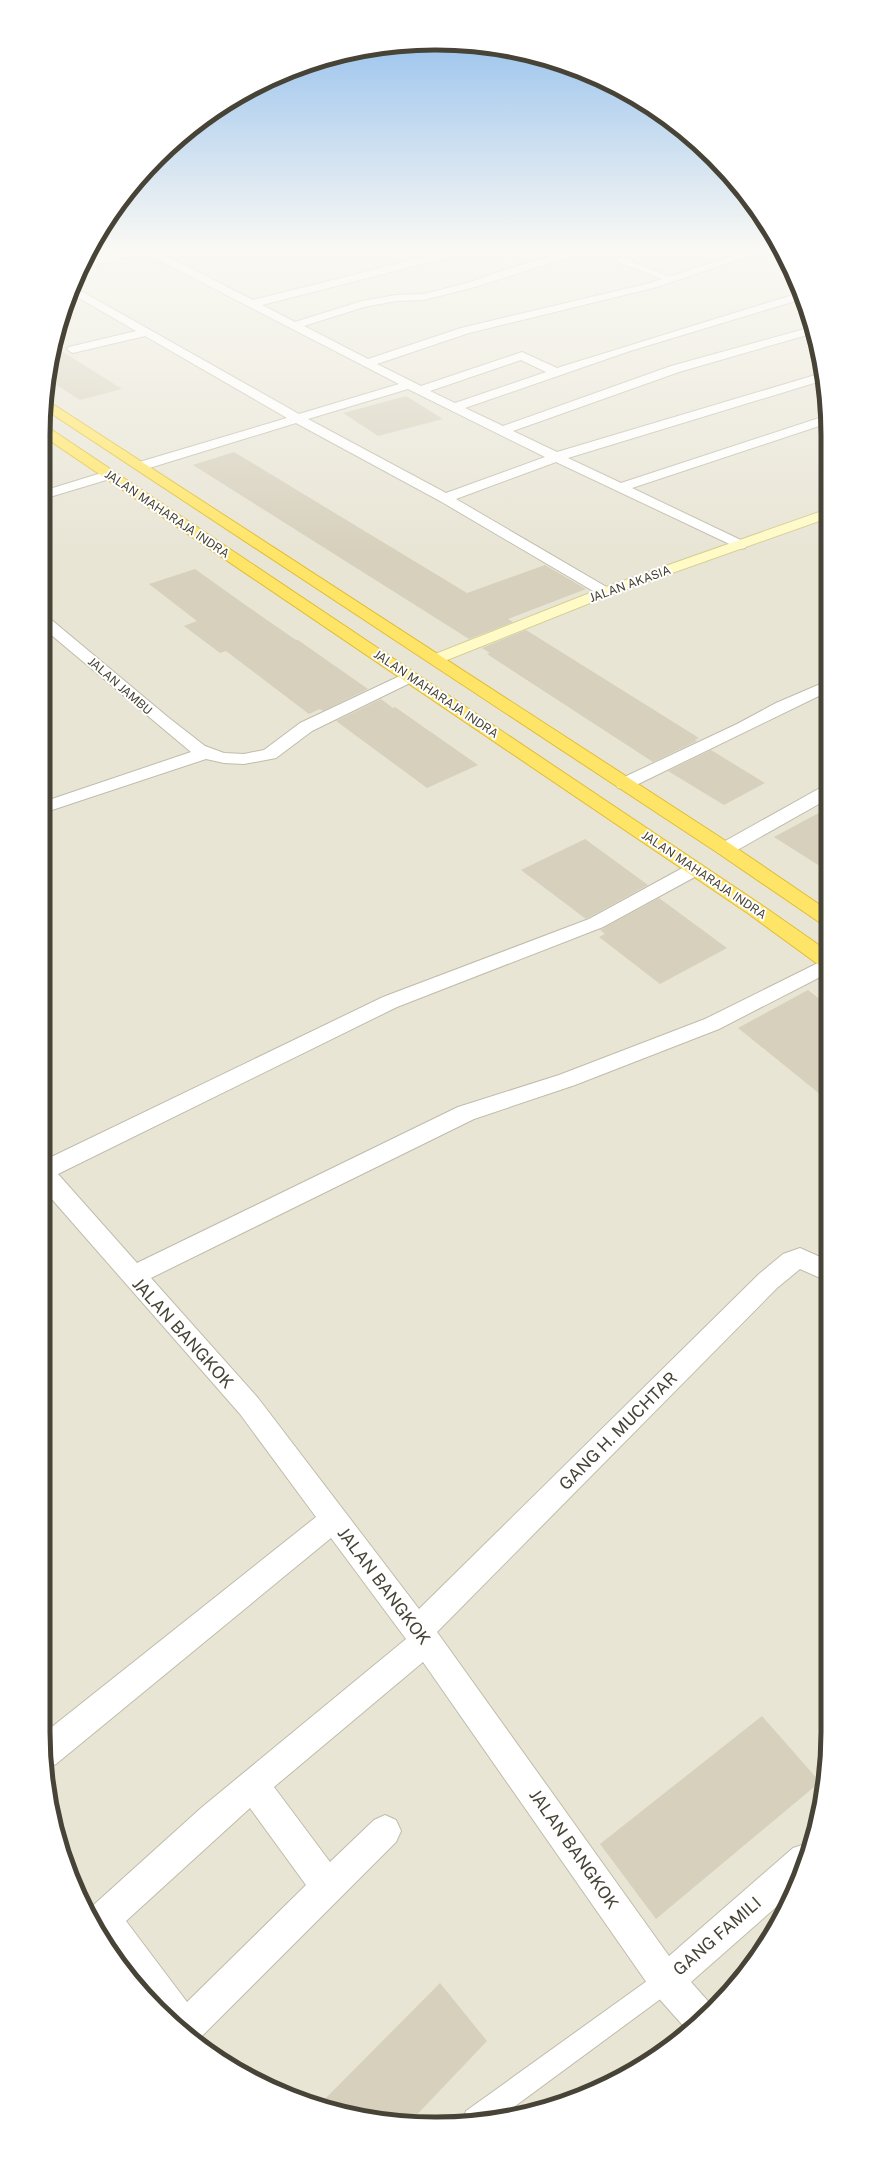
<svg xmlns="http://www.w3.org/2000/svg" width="871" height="2167" viewBox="0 0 871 2167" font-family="'Public Sans',sans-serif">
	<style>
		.residential { fill: #e8e5d5 }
		.building { fill: #d6d0bc }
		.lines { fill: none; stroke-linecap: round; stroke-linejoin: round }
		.lane-casing { stroke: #c0bcaa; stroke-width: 2 }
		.street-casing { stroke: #c0bcaa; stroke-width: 2 }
		.secondary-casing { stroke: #d5ce96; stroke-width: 2 }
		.highway-casing { stroke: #e0bd35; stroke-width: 2 }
		.lane { fill: #fff; fill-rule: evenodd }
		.street { fill: #fff; fill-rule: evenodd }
		.secondary { fill: #fffac6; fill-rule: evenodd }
		.highway { fill: #ffe567; fill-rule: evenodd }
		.labels { text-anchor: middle; stroke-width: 4; stroke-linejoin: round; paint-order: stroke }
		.far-street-label { font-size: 12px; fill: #474336; stroke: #fff }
		.near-street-label { font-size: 17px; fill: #474336; stroke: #fff }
		.rim { fill: none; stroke: #474336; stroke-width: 5 }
	</style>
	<rect width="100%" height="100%" fill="#f4f2e7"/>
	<path class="residential" d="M91 249H779L788 262 815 334 825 384 828 1731 815 1833 787 1905 747 1970 713 2009 653 2058 586 2094 512 2116 436 2124 384 2121 310 2103 239 2072 177 2027 140 1990 95 1928 64 1858 51 1808 43 1731V436L56 334 84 262Z"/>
	<path class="building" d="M55 347 122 389 80 400 50 381Z
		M406 396 443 419 378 436 343 413Z
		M234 452 467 593 545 565 586 589 508 619 513 622 469 639 193 465Z
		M195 569 244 604 296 640H298L368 689 323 711 320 709 309 714 226 651 220 653 184 626 197 621 149 584Z
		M526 630 699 738 695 740 697 741 653 762 487 654 490 653 482 648Z
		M381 699 393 708 395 707 478 765 427 788 336 721Z
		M711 750 765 783 724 805 668 771Z
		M826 809V870L774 837Z
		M585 839 648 885 586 919 521 870Z
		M659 898 727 948 660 984 599 937 605 934 600 930Z
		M808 990 826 1004V1099L738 1028Z
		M762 1716 820 1782 656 1919 600 1844Z
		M440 1983 487 2041 410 2122 384 2121 319 2105Z"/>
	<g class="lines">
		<defs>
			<path id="lane" d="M618 258H624L674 279 667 281 618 262Z
				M666 1969 674 1973 678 1981 674 1989 499 2118 463 2121 466 2111 658 1973Z"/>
			<path id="street" d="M134 249H153L253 300 456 249 470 250 469 252 262 305 295 322 362 301 396 295 424 294 467 283 507 269 578 249H595L475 287 424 300 396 301 364 307 304 326 368 359 461 328 650 283 754 249H770L657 287 469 333 377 364 421 386 522 352 557 368 799 293 802 299 630 351 465 408 503 426 671 366 812 327 814 333 679 372 513 431 557 452 822 373 824 380 568 458 621 483 825 416V424L632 488 745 542 747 545 745 548 740 549 556 462 456 499 610 589 613 592 610 595H600L440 501 296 423 146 469H136L134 466 136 463 287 418 145 336 73 353 69 351 67 349 69 347 136 331 72 294 74 287 299 414 399 384 145 253 81 268 84 261ZM521 360 546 372 455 403 430 391ZM408 389 545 457 446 493 308 419Z
				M108 471 115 475 113 478 43 499V491Z
				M43 615 48 617 169 718 205 746 224 753 244 754 264 750 300 723 404 674H416L418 677 416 680 312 731 276 758 244 764 224 763 206 759 43 813V802L191 752 43 628Z
				M825 682V693L630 788 624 789 618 788 615 784 618 780 737 724 776 703Z
				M826 787V800L732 853 725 855 718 853 716 849 718 845 820 788Z
				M695 863 702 865 705 869 702 873 603 927 397 1007 58 1174 137 1263 458 1107 559 1075 705 1019 826 959V974L719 1029 575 1085 474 1119 151 1278 258 1398 419 1609 759 1274 783 1254 800 1248 827 1260V1281L800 1269 777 1288 437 1632 669 1956 793 1848 805 1844 810 1846 792 1893 691 1982 714 2008 687 2030 654 1993 423 1662 274 1787 330 1862 374 1820 385 1815 396 1820 401 1831 396 1842 197 2041C154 2010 110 1959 88 1910L201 1808 406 1639 331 1538 56 1764 47 1768 43 1734 316 1517 240 1414 43 1189V1161L383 997 589 919 688 865ZM250 1808 306 1885 187 2002 126 1921Z"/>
			<path id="secondary" d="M825 510V519L610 595 442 662H430L428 659 430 656 600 589Z"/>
			<path id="highway" d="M48 401 732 845 826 909V924L819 922 718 853 46 410Z
				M44 427 49 428 763 906 826 950V967L819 965 749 914 43 436Z"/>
		</defs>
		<use href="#lane" class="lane-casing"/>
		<use href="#street" class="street-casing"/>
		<use href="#secondary" class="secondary-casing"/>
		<use href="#highway" class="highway-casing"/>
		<use href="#lane" class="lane"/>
		<use href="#street" class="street"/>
		<use href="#secondary" class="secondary"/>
		<use href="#highway" class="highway"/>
	</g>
	<linearGradient id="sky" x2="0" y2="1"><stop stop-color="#8cbbec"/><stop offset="0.45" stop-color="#faf9f4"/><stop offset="1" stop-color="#faf9f4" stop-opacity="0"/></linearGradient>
	<rect width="871" height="553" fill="url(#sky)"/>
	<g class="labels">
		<g class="far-street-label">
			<text transform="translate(167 514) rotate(34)" y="4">JALAN MAHARAJA INDRA</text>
			<text transform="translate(630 584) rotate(-20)" y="4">JALAN AKASIA</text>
			<text transform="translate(120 686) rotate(41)" y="4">JALAN JAMBU</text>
			<text transform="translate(436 694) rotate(34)" y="4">JALAN MAHARAJA INDRA</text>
			<text transform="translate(704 875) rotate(34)" y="4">JALAN MAHARAJA INDRA</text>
		</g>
		<g class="near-street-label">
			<text transform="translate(183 1333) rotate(48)" y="6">JALAN BANGKOK</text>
			<text transform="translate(618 1431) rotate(-45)" y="6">GANG H. MUCHTAR</text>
			<text transform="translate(384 1586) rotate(53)" y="6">JALAN BANGKOK</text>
			<text transform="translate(574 1849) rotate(55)" y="6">JALAN BANGKOK</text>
			<text transform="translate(717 1936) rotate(-41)" y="6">GANG FAMILI</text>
		</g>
	</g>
	<path d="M0 0H871V2167H0ZM435 50H436A385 385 0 0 1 821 435V1732A385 385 0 0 1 436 2117H435A385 385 0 0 1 50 1732V435A385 385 0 0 1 435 50Z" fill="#fff" fill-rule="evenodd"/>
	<path class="rim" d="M435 50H436A385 385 0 0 1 821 435V1732A385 385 0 0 1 436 2117H435A385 385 0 0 1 50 1732V435A385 385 0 0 1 435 50Z"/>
</svg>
